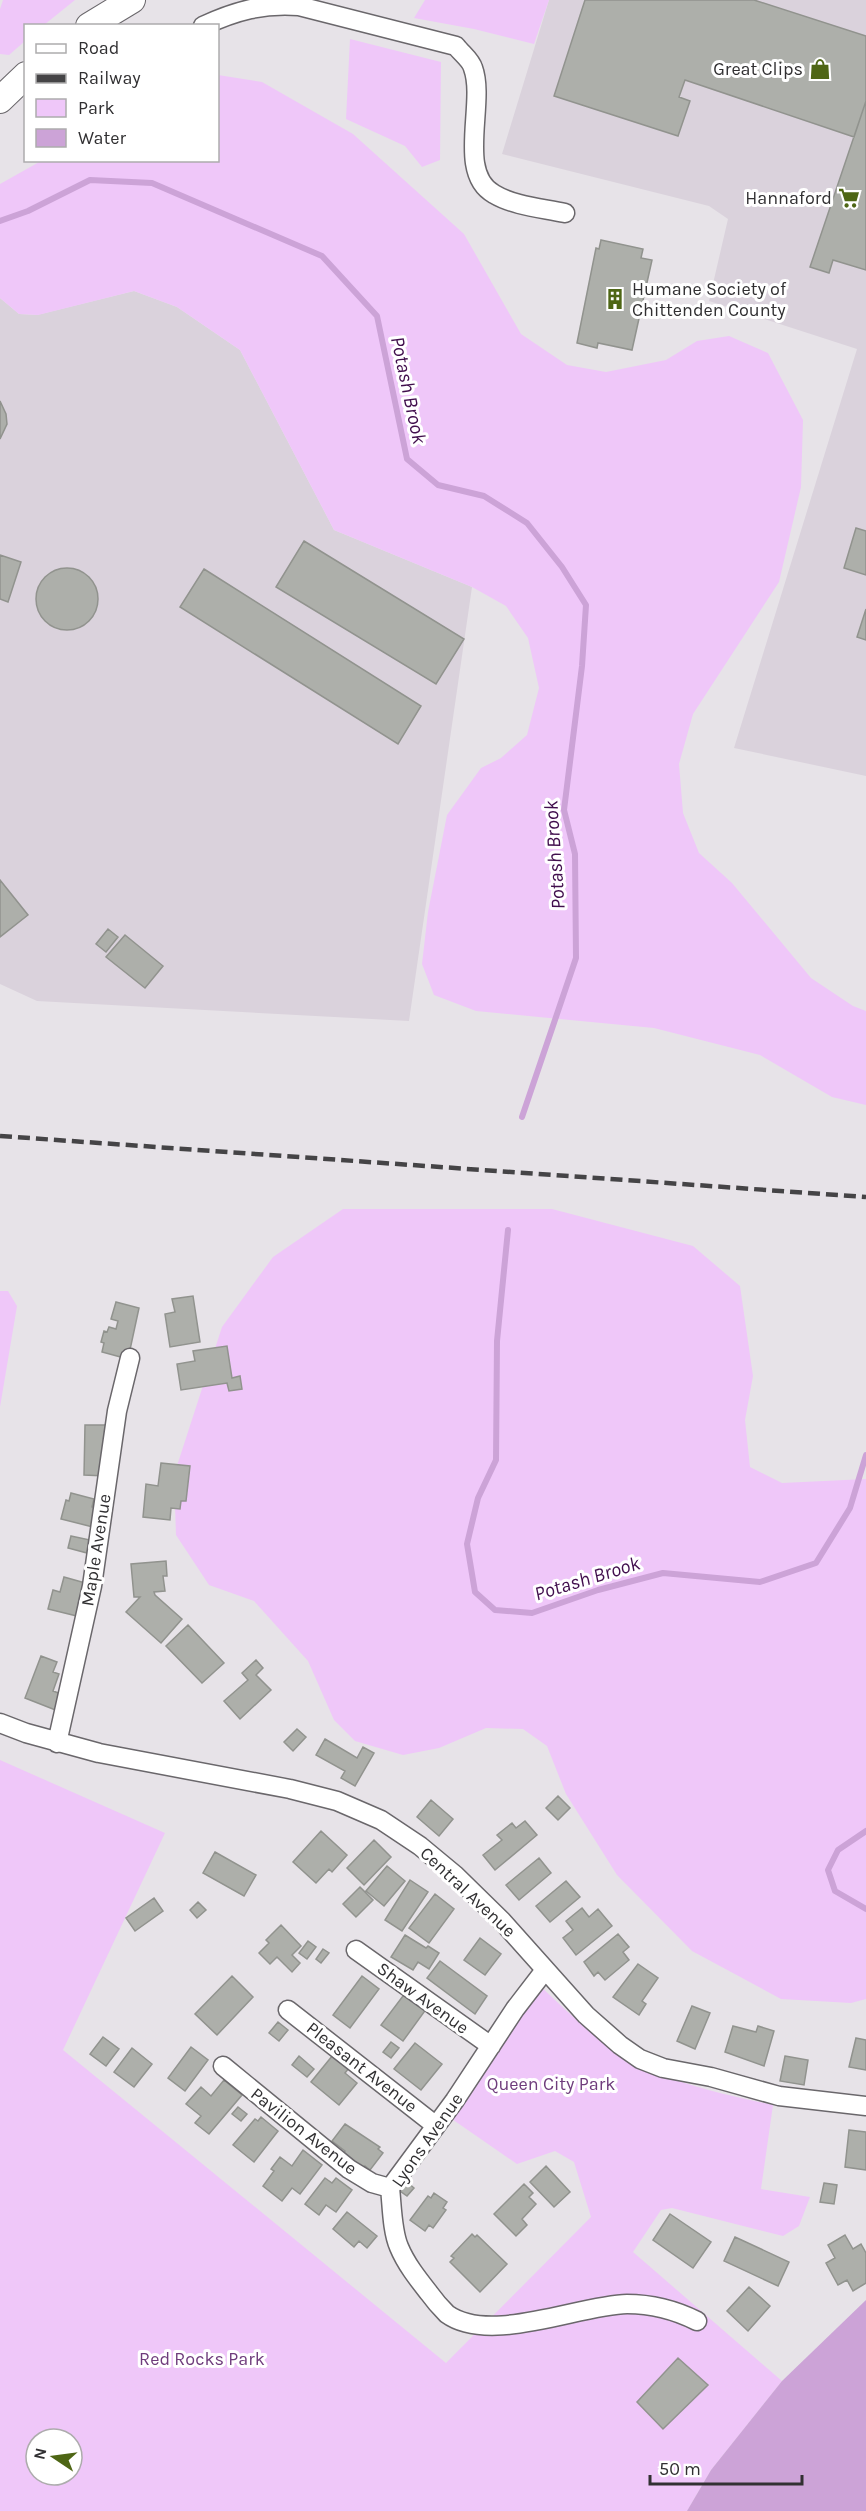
<svg xmlns="http://www.w3.org/2000/svg" width="866" height="2511" viewBox="0 0 866 2511" font-family="Karla,sans-serif">
	<style>
		.built { fill: #dad2dc }
		.green { fill: #efc7f9; fill-rule: evenodd }
		.water { fill: #cca3d7 }
		.lines { fill: none; stroke-linecap: round; stroke-linejoin: round }
		.stream { stroke: #cca3d7; stroke-width: 6 }
		.building { fill: #adafaa; stroke: #91938e; stroke-width: 1.5 }
		.street-casing { stroke: #6a676b; stroke-width: 21 }
		.secondary-casing { stroke: #6a676b; stroke-width: 28 }
		.street { stroke: #fff; stroke-width: 18 }
		.secondary { stroke: #fff; stroke-width: 26 }
		.rail { stroke: #454446; stroke-width: 4.5; stroke-dasharray: 12 6; stroke-linecap: butt }
		.labels { text-anchor: middle; stroke-width: 6; stroke-linejoin: round; paint-order: stroke }
		.poi-label { font-size: 18px; fill: #313032; stroke: #fff; text-anchor: end }
		.street-label { font-size: 18px; fill: #313032; stroke: #fff }
		.park-label { font-size: 18px; fill: #6f3c7c; stroke: #fff }
		.water-label { font-size: 20px; font-style: italic; fill: #410e4d; stroke: #fff }
	</style>
	<rect width="100%" height="100%" fill="#e7e3e8"/>
	<path class="built" d="M549 0H866V776L734 748 857 349 709 301 728 219 709 206 502 154Z
		M134 291 177 307 240 350 334 530 472 587 409 1021 37 1001 0 984V298L19 314 37 315Z"/>
	<path class="green" d="M3 0H75L44 25 26 26 25 41 9 55 0 54V9Z
		M425 0H549L534 44 474 29 414 18Z
		M350 39 441 62 440 160 422 167 405 146 346 119Z
		M218 75 262 82 353 134 464 234 521 334 567 365 606 372 666 360 697 341 729 336 768 353 803 420 801 487 779 582 693 714 679 764 683 813 699 853 732 883 811 978 853 1006 866 1011V1105L832 1097 760 1055 654 1028 476 1011 434 995 422 964 428 912 447 815 481 768 501 758 527 735 539 688 528 638 506 606 472 587 334 530 240 350 177 307 134 291 38 315 19 314 0 298V184L41 161 218 160Z
		M343 1209H552L693 1246 740 1286 753 1376 745 1420 750 1467 782 1483 866 1479V1999L851 2003 781 1999 692 1951 617 1875 566 1794 547 1746 523 1729 486 1728 439 1748 403 1755 355 1741 334 1720 308 1661 254 1601 209 1585 176 1535 174 1475 222 1327 273 1257Z
		M0 1291H8L17 1306 0 1407Z
		M0 1760 165 1833 63 2050 446 2363 591 2217 574 2162 555 2151 517 2164 449 2117 539 1985C573 2017 609 2053 653 2071 691 2088 733 2096 773 2105L761 2189 810 2197 799 2226 783 2236 672 2208 661 2210 633 2252 782 2381 711 2470 687 2511H0ZM36 2439H72V2475H36Z"/>
	<path class="water" d="M866 2300V2511H687L711 2470 782 2381Z"/>
	<g class="lines">
		<path class="stream" d="M0 221 28 211 90 180 152 183 322 256 377 316 407 459 438 485 484 496 527 523 562 567 586 605 582 666 564 810 575 854 576 958 522 1117
			M508 1230 497 1341 496 1460 478 1498 467 1544 475 1592 495 1610 532 1613 598 1590 663 1573 760 1582 816 1563 850 1508 866 1455
			M866 1831 838 1850 828 1870 835 1891 866 1909"/>
	</g>
	<path class="building" d="M585 0H754L866 36V101L854 137 685 80 679 97 690 101 678 136 554 96Z
		M866 101V270L833 260 829 273 810 267Z
		M866 101V270L833 260 829 273 810 267Z
		M601 240 643 249 641 258 652 260 632 350 598 343 597 348 577 343 596 248 599 249Z
		M0 401 6 414 7 424 0 439Z
		M856 528 866 531V575L844 568Z
		M304 541 464 639 436 684 276 587Z
		M0 555 21 562 8 602 0 599Z
		M36 599a31 31 0 1 1 62 0a31 31 0 1 1-62 0Z
		M204 569 421 706 398 744 180 607Z
		M866 609V640L857 637Z
		M0 880 28 915 0 937Z
		M108 929 118 937 106 952 96 944Z
		M125 935 163 966 145 988 106 957Z
		M193 1296 200 1342 170 1347 165 1314 175 1312 172 1299Z
		M116 1302 139 1308 128 1359 102 1352 104 1343 101 1342 104 1331 107 1332 109 1327 116 1329 118 1321 111 1319Z
		M227 1346 232 1378 240 1376 242 1389 229 1391 227 1383 181 1390 177 1364 195 1361 193 1351Z
		M85 1425H107L105 1476 84 1475Z
		M161 1463 190 1466 186 1501H181L180 1509 171 1508 170 1520 143 1517 146 1484 158 1486Z
		M71 1493 94 1499 92 1507 102 1509 97 1528 61 1519 66 1500 69 1501Z
		M71 1536 90 1540 87 1553 68 1548Z
		M166 1561 167 1576H163L165 1591 154 1592 155 1595 182 1619 161 1643 126 1612 140 1597H134L131 1564Z
		M64 1577 89 1584 81 1617 48 1609 53 1590 60 1592Z
		M188 1625 224 1663 202 1683 166 1646Z
		M41 1656 57 1662 53 1672 59 1674 53 1691 64 1695 58 1711 25 1698Z
		M256 1660 263 1668 256 1675 271 1690 240 1719 224 1701 248 1680 242 1673Z
		M297 1729 306 1737 293 1751 284 1742Z
		M325 1739 357 1758 363 1747 374 1753 355 1786 341 1778 345 1771 316 1755Z
		M558 1796 570 1808 558 1820 546 1808Z
		M431 1800 453 1819 439 1836 417 1817Z
		M525 1821 537 1835 495 1870 483 1855 502 1840 497 1835 512 1823 516 1828Z
		M321 1831 347 1855 332 1872 329 1869 316 1883 293 1862Z
		M374 1840 391 1857 364 1885 347 1868Z
		M215 1852 256 1875 244 1896 203 1873Z
		M539 1858 551 1873 519 1900 506 1885Z
		M387 1866 405 1881 384 1906 366 1891Z
		M410 1880 428 1892 402 1931 385 1920Z
		M566 1881 580 1897 550 1922 536 1906Z
		M360 1887 373 1900 356 1917 343 1904Z
		M435 1894 454 1909 429 1943 409 1928Z
		M154 1898 163 1911 135 1931 126 1918Z
		M198 1902 206 1910 197 1918 190 1910Z
		M582 1908 589 1917 598 1909 612 1926 576 1955 563 1938 573 1930 566 1921Z
		M281 1925 301 1946 292 1955 300 1963 292 1972 277 1957 270 1964 259 1953 269 1943 266 1940Z
		M618 1934 629 1947 623 1952 629 1960 605 1980 598 1972 594 1976 584 1962Z
		M405 1935 426 1948 428 1946 439 1953 429 1969 418 1962 413 1970 391 1957Z
		M480 1938 501 1954 485 1975 464 1960Z
		M308 1941 316 1947 307 1959 299 1953Z
		M323 1949 329 1953 321 1963 316 1959Z
		M440 1961 487 1996 475 2014 427 1978Z
		M638 1964 658 1978 642 2001 646 2004 639 2015 613 1997Z
		M232 1976 253 1997 217 2035 195 2014Z
		M362 1976 379 1989 350 2028 333 2015Z
		M406 1992 427 2008 403 2041 381 2025Z
		M692 2006 710 2013 695 2049 677 2041Z
		M278 2022 288 2030 279 2041 269 2033Z
		M733 2026 756 2032 758 2026 774 2031 764 2066 725 2052Z
		M103 2037 119 2049 106 2066 90 2054Z
		M856 2038 866 2040V2070L849 2067Z
		M391 2042 399 2048 391 2058 383 2052Z
		M415 2043 442 2064 421 2090 394 2069Z
		M191 2047 208 2060 185 2091 168 2078Z
		M132 2048 152 2064 134 2087 114 2072Z
		M337 2050 353 2063 345 2073 357 2083 339 2105 311 2082Z
		M299 2056 314 2069 307 2077 292 2065Z
		M785 2056 808 2060 804 2085 780 2081Z
		M224 2080 242 2095 209 2134 195 2123 201 2116 186 2104 201 2087 211 2096Z
		M238 2107 247 2114 241 2121 232 2114Z
		M261 2117 278 2131 254 2162 233 2145 255 2119 258 2121Z
		M345 2124 380 2147 378 2149 383 2153 370 2170 365 2166 364 2169 343 2153 345 2151 332 2141Z
		M849 2130 866 2132V2170L845 2167Z
		M303 2150 322 2165 300 2194 292 2188 282 2201 263 2186 274 2171 271 2169 280 2157 292 2166Z
		M546 2166 570 2192 554 2207 530 2182Z
		M325 2178 332 2183 336 2178 352 2190 336 2212 326 2205 319 2215 305 2204Z
		M407 2182 414 2188 407 2196 400 2191Z
		M824 2183 837 2185 834 2204 820 2202Z
		M524 2184 533 2193 529 2197 536 2204 522 2219 527 2225 516 2236 494 2214Z
		M434 2193 447 2202 443 2208 446 2210 433 2228 429 2225 425 2231 410 2220 428 2196 431 2198Z
		M347 2212 377 2236 367 2248 359 2241 354 2247 333 2229Z
		M670 2214 711 2242 693 2268 653 2240Z
		M472 2234 475 2237 477 2235 507 2264 480 2292 450 2262 454 2258 451 2256Z
		M845 2235 853 2249 861 2244 866 2253V2283L853 2291 847 2280 838 2285 826 2263 835 2258 828 2245Z
		M735 2237 789 2262 778 2286 724 2261Z
		M749 2287 770 2306 748 2331 727 2311Z
		M678 2358 708 2385 663 2429 637 2402Z"/>
	<g class="lines">
		<defs>
			<path id="street" d="M203 26C235 11 264 3 299 6L456 46C461 53 471 60 473 68 486 103 456 173 494 194 514 206 542 208 565 213
				M0 1723 26 1733 99 1753 290 1789 337 1801 381 1820 420 1846 455 1875 502 1921 586 2015 620 2045 640 2059 663 2068 711 2077 779 2096 866 2106
				M57 1743 92 1586 117 1411 130 1358
				M356 1950 491 2046
				M545 1970 515 2009 455 2100 390 2188C392 2206 392 2231 399 2247 406 2264 418 2279 429 2293 434 2300 441 2308 447 2314 490 2345 579 2305 627 2304 653 2304 675 2310 697 2321
				M288 2010 435 2125
				M223 2066 349 2169 372 2183 390 2188"/>
			<path id="secondary" d="M89 26 132 0
				M0 100 26 75"/>
		</defs>
		<use href="#street" class="street-casing"/>
		<use href="#secondary" class="secondary-casing"/>
		<use href="#street" class="street"/>
		<use href="#secondary" class="secondary"/>
		<path class="rail" d="M0 1136 866 1197"/>
	</g>
	<defs>
		<symbol id="shop-bare" viewBox="-9 -9 18 18"><path d="M-5-2.5h2.3a2.7 3.5 0 0 1 5.4 0H5L5.5 6h-11ZM-1.5-2.5h3a1.5 2.3 0 0 0-3 0Z" fill="#4e6615" stroke="#fff" stroke-width="2.5" paint-order="stroke"/></symbol>
		<symbol id="supermarket-bare" viewBox="-9 -9 18 18"><path d="M-6-5.5h2.5l.6 2H6L4.5 2H-2.5L-4.4-4H-6ZM-1.5 3.2a1.3 1.3 0 1 0 .1 0ZM3 3.2a1.3 1.3 0 1 0 .1 0Z" fill="#4e6615" stroke="#fff" stroke-width="2.5" paint-order="stroke"/></symbol>
		<symbol id="building-bare" viewBox="-9 -9 18 18"><path d="M-4-6H4V6H1V3H-1V6H-4ZM-2.5-4.3h1.7v1.8h-1.7ZM.8-4.3h1.7v1.8H.8ZM-2.5-1h1.7V.8h-1.7ZM.8-1h1.7V.8H.8Z" fill="#4e6615" stroke="#fff" stroke-width="2.5" paint-order="stroke"/></symbol>
	</defs>
	<g fill-rule="evenodd">
		<use href="#shop-bare" x="805" y="54" width="30" height="30"/>
		<use href="#supermarket-bare" x="834" y="183" width="30" height="30"/>
		<use href="#building-bare" x="600" y="284" width="30" height="30"/>
	</g>
	<g class="labels">
		<g class="poi-label">
			<text x="803" y="75">Great Clips</text>
			<text x="832" y="204">Hannaford</text>
			<text x="632" y="295" text-anchor="start">Humane Society of<tspan x="632" dy="21">Chittenden County</tspan></text>
		</g>
		<g class="street-label">
			<text transform="translate(96 1550) rotate(-81)" y="6">Maple Avenue</text>
			<text transform="translate(468 1892) rotate(43)" y="6">Central Avenue</text>
			<text transform="translate(423 1998) rotate(36)" y="6">Shaw Avenue</text>
			<text transform="translate(362 2067) rotate(38)" y="6">Pleasant Avenue</text>
			<text transform="translate(304 2131) rotate(38)" y="6">Pavilion Avenue</text>
			<text transform="translate(427 2140) rotate(-55)" y="6">Lyons Avenue</text>
		</g>
		<g class="park-label">
			<text x="551" y="2090">Queen City Park</text>
			<text x="202" y="2365">Red Rocks Park</text>
		</g>
		<g class="water-label">
			<text transform="translate(409 390) rotate(78)" y="7">Potash Brook</text>
			<text transform="translate(554 855) rotate(-94)" y="7">Potash Brook</text>
			<text transform="translate(587 1578) rotate(-17)" y="7">Potash Brook</text>
		</g>
	</g>
	<rect x="24" y="24" width="195" height="138" fill="#ffffff" stroke="#adacad" stroke-width="1.5"/>
	<rect x="36" y="44" width="30" height="9" fill="#ffffff" stroke="#adacad" stroke-width="1.5"/>
	<text x="78" y="54" font-size="18" fill="#313032">Road</text>
	<rect x="36" y="74" width="30" height="9" fill="#454446" stroke="#adacad" stroke-width="1.5"/>
	<text x="78" y="84" font-size="18" fill="#313032">Railway</text>
	<rect x="36" y="99" width="30" height="18" fill="#efc7f9" stroke="#adacad" stroke-width="1.5"/>
	<text x="78" y="114" font-size="18" fill="#313032">Park</text>
	<rect x="36" y="129" width="30" height="18" fill="#cca3d7" stroke="#adacad" stroke-width="1.5"/>
	<text x="78" y="144" font-size="18" fill="#313032">Water</text>
	<g transform="translate(54 2457) rotate(283)"><circle r="28" fill="#ffffff" stroke="#adacad" stroke-width="1.5"/>
	<path d="M0-4.5L10 22L0 15L-10 22Z" fill="#4e6615"/>
	<text y="-9" font-size="16" font-weight="bold" text-anchor="middle" fill="#313032">N</text>
	</g>
	<path d="M650 2475v9h152v-9" fill="none" stroke="#313032" stroke-width="3"/>
	<text x="659" y="2475" font-size="18" fill="#313032" stroke="#ffffff" stroke-width="4.5" paint-order="stroke">50 m</text>
</svg>
